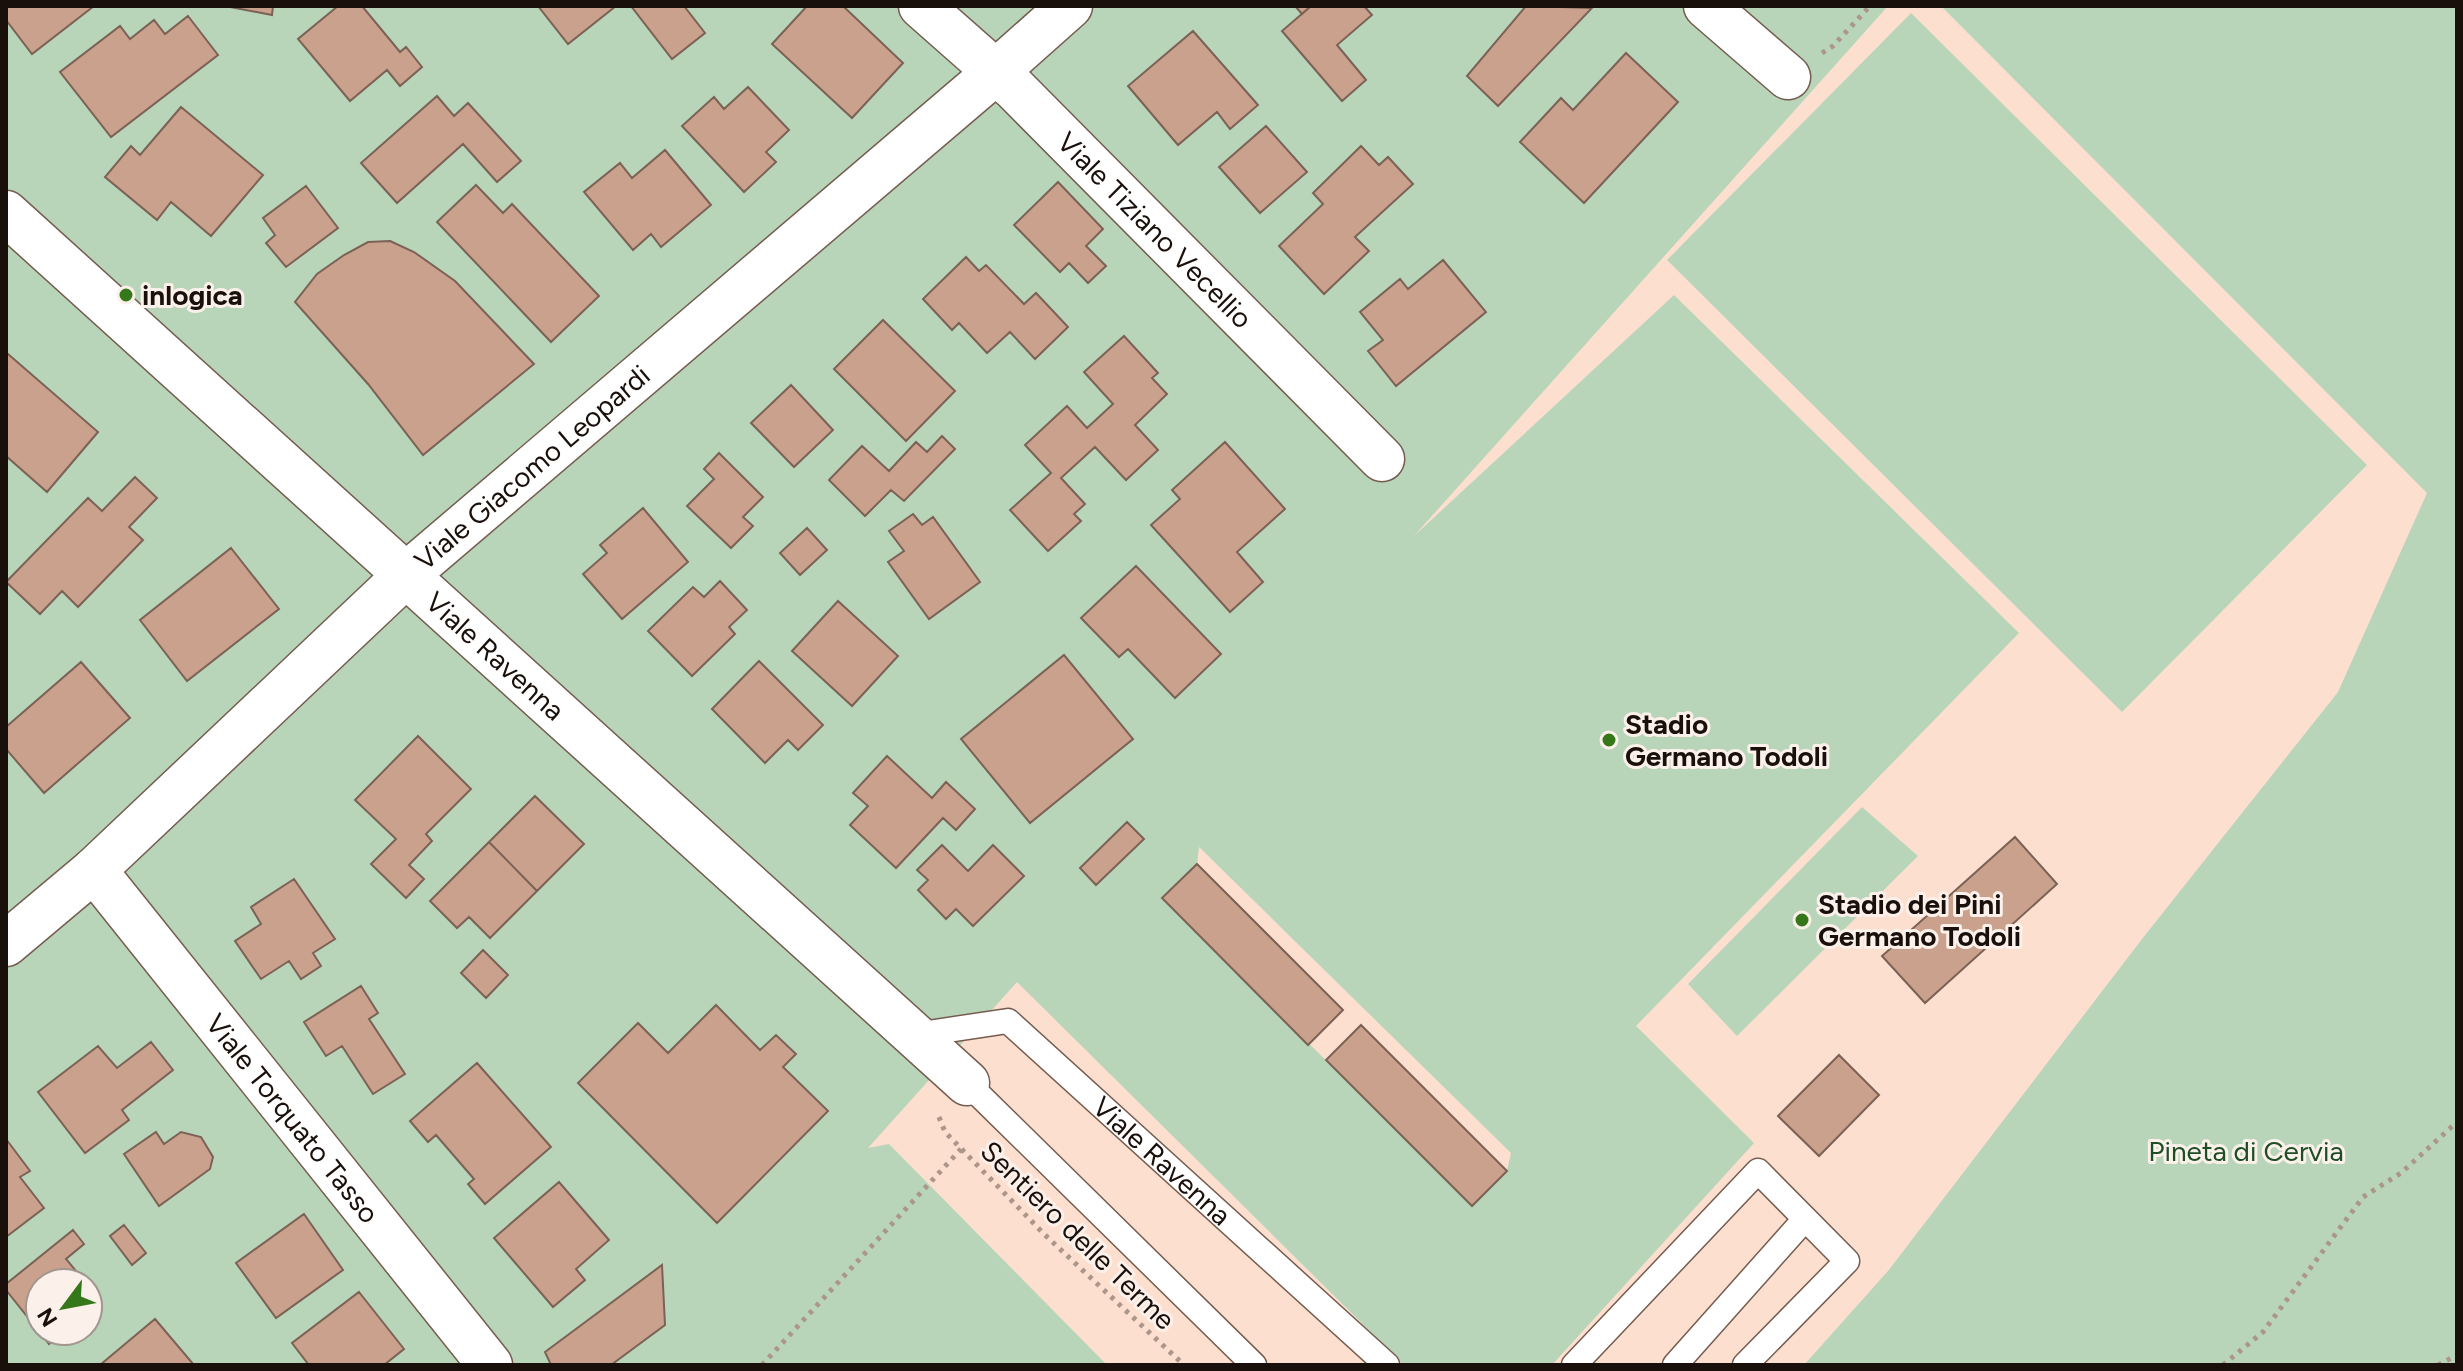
<svg xmlns="http://www.w3.org/2000/svg" width="2463" height="1371" viewBox="0 0 2463 1371" font-family="Figtree,sans-serif">
	<style>
		.green { fill: #b8d5ba; fill-rule: evenodd }
		.building { fill: #c9a18c; stroke: #7b6255; stroke-width: 2 }
		.lines { fill: none; stroke-linecap: round; stroke-linejoin: round }
		.lane-casing { stroke: #755c4f; stroke-width: 27 }
		.street-casing { stroke: #755c4f; stroke-width: 47 }
		.path { stroke: #ac9589; stroke-width: 5; stroke-dasharray: 4 6; stroke-linecap: butt }
		.lane { stroke: #fff; stroke-width: 24 }
		.street { stroke: #fff; stroke-width: 44 }
		.poi-dot { fill: #357819; stroke: #fcf0ea; stroke-width: 3 }
		.labels { text-anchor: middle; stroke-width: 6; stroke-linejoin: round; paint-order: stroke }
		.street-label { font-size: 28px; fill: #1a100b; stroke: #fcf0ea }
		.poi-label { font-size: 28px; font-weight: bold; fill: #1a100b; stroke: #fcf0ea; text-anchor: start }
		.park-label { font-size: 28px; fill: #1d4f27; stroke: #fcf0ea }
	</style>
	<rect width="100%" height="100%" fill="#fddfd0"/>
	<path class="green" d="M6 6H1888L1414 536 1674 295 2019 633 1636 1026 1754 1143 1552 1365H1404L1017 982 868 1148 889 1144 1107 1365H6ZM1199 847 1511 1153 1507 1171 1472 1205 1163 899 1197 864ZM40 1283H88V1331H40Z
		M1941 6H2457V1365H1804L1888 1271 2142 939 2338 692 2427 493Z
		M1911 13 2367 465 2122 712 1667 260Z
		M1862 807 1918 856 1737 1036 1688 984Z"/>
	<path class="building" d="M6 6H94L32 54 6 20Z
		M225 6H273L272 15Z
		M338 6H362L400 52 406 47 422 67 400 86 387 70 350 101 298 39Z
		M538 6H616L568 44Z
		M631 6H684L705 33 672 59Z
		M807 6H843L903 63 852 118 772 44Z
		M1295 6H1311L1302 14Z
		M1311 6H1364L1372 15 1337 45 1366 80 1342 101 1282 31Z
		M1526 6 1592 8 1498 106 1467 76Z
		M188 16 218 55 111 137 60 72 120 26 130 39 154 20 165 34Z
		M1193 31 1258 105 1230 129 1217 112 1178 145 1128 86Z
		M1626 53 1678 102 1584 203 1520 142 1561 98 1573 110Z
		M748 87 789 130 766 152 776 162 744 192 682 126 714 97 724 109Z
		M437 96 454 116 468 103 521 161 497 182 463 144 397 203 361 163Z
		M181 107 263 175 211 236 171 202 157 220 105 177 131 146 140 155Z
		M1266 126 1307 172 1260 213 1219 167Z
		M1361 146 1379 165 1388 157 1413 184 1355 237 1369 251 1324 294 1279 246 1323 204 1313 193Z
		M665 150 711 205 661 247 651 234 633 250 584 192 620 163 632 178Z
		M1058 182 1103 229 1086 246 1106 266 1088 283 1069 263 1060 272 1014 225Z
		M476 185 503 213 512 204 599 296 551 342 437 222Z
		M306 186 338 228 286 267 266 243 275 235 263 218Z
		M390 241 414 252 455 281 534 364 423 455 368 384 295 302 317 274 344 255 368 242Z
		M966 257 979 271 986 265 1024 304 1036 293 1068 327 1035 359 1010 332 987 353 959 323 952 330 923 299Z
		M1443 260 1486 312 1396 386 1368 351 1383 340 1360 312 1400 279 1408 289Z
		M883 320 955 391 906 441 834 369Z
		M1124 336 1158 373 1152 378 1167 394 1135 425 1158 450 1126 480 1095 447 1061 478 1085 504 1074 514 1081 521 1048 551 1010 510 1051 473 1025 445 1067 406 1087 428 1113 404 1084 372Z
		M8 354 98 432 47 492 6 456V356Z
		M791 385 833 430 794 467 751 423Z
		M942 436 955 449 904 501 891 490 865 516 829 480 862 446 889 471 916 442 927 452Z
		M1225 442 1285 509 1237 552 1263 582 1230 612 1151 525 1180 499 1172 490Z
		M719 453 763 497 743 517 753 526 731 548 687 506 714 479 704 469Z
		M135 477 157 498 129 527 143 540 78 607 62 591 40 614 6 582 88 498 102 511Z
		M643 508 688 562 622 619 583 574 607 553 600 545Z
		M913 514 922 525 933 517 980 582 929 619 888 562 904 551 889 531Z
		M807 528 827 550 800 575 780 553Z
		M231 548 279 609 187 681 140 620Z
		M1136 566 1221 654 1175 698 1128 649 1119 657 1081 618Z
		M720 581 747 610 729 627 735 634 692 676 648 631 693 587 704 597Z
		M838 601 898 656 852 706 792 651Z
		M1064 655 1133 739 1030 823 961 739Z
		M759 661 823 725 798 750 788 740 765 763 712 709Z
		M81 662 130 718 44 793 6 749V727Z
		M418 736 471 789 426 834 432 841 409 865 424 879 406 898 371 864 396 839 355 800Z
		M887 756 932 798 946 782 975 809 956 830 943 818 896 868 850 825 868 806 853 793Z
		M535 796 584 844 537 891 489 842Z
		M1127 822 1144 839 1096 885 1080 868Z
		M2015 837 2057 884 1925 1003 1882 956Z
		M489 842 537 891 490 938 469 917 457 928 430 901Z
		M942 845 968 871 993 845 1024 876 973 926 956 909 946 919 918 890 928 880 917 870Z
		M1197 864 1343 1010 1308 1045 1162 898Z
		M294 879 335 939 313 953 321 966 301 979 289 961 261 979 235 941 261 924 251 907Z
		M483 950 508 975 486 998 461 973Z
		M361 986 378 1013 369 1019 405 1074 373 1094 342 1046 326 1056 304 1022Z
		M716 1005 760 1050 776 1035 796 1054 783 1067 828 1111 717 1223 578 1083 638 1023 668 1053Z
		M1361 1025 1507 1171 1472 1206 1326 1060Z
		M151 1042 173 1070 122 1110 129 1120 85 1153 38 1092 98 1046 117 1068Z
		M1839 1055 1879 1095 1819 1156 1778 1116Z
		M477 1063 551 1147 485 1204 468 1184 474 1179 436 1135 428 1142 410 1121Z
		M156 1132 164 1144 181 1132 201 1137 213 1157 210 1169 159 1206 124 1154Z
		M6 1139 30 1171 20 1177 44 1208 6 1237Z
		M559 1182 609 1240 576 1269 585 1280 553 1307 494 1238Z
		M304 1214 343 1270 276 1318 236 1263Z
		M124 1225 146 1253 132 1265 110 1236Z
		M73 1230 84 1244 66 1259 86 1283H40V1331H64L49 1344 6 1290V1284Z
		M662 1265 665 1325 611 1365H551L545 1352Z
		M88 1286 101 1302 88 1312Z
		M359 1292 404 1349 384 1365H306L308 1364 292 1343Z
		M155 1319 194 1365H100L131 1339Z"/>
	<g class="lines">
		<defs>
			<g id="lane">
				<path id="s1" d="M915 1035 1008 1021 1387 1365"/>
				<path d="M967 1083 1254 1365"/>
				<path d="M1574 1365 1758 1171 1847 1261 1745 1365"/>
				<path d="M1675 1365 1805 1219"/>
			</g>
			<g id="street">
				<path id="s2" d="M921 6 1015 89 1382 459"/>
				<path d="M1706 6 1788 77"/>
				<path id="s3" d="M6 213 967 1083"/>
				<path id="s4" d="M94 870 490 1365"/>
				<path id="s5" d="M6 944 94 870 406 575 997 71 1070 6"/>
			</g>
		</defs>
		<use href="#lane" class="lane-casing"/>
		<use href="#street" class="street-casing"/>
		<path class="path" d="M1822 53 1833 46 1870 6
			M939 1117 945 1132 1045 1235 1184 1365
			M762 1365 961 1149
			M2223 1365 2263 1332 2363 1197 2401 1173 2457 1122
			M2438 1365 2457 1355"/>
		<use href="#lane" class="lane"/>
		<use href="#street" class="street"/>
	</g>
	<g class="poi-dot">
		<circle cx="126" cy="295" r="8"/>
		<circle cx="1609" cy="740" r="8"/>
		<circle cx="1802" cy="920" r="8"/>
	</g>
	<g class="labels">
		<g class="street-label">
			<text dy="10" stroke="none"><textPath href="#s2" startOffset="324">Viale Tiziano Vecellio</textPath></text>
			<text dy="10" stroke="none"><textPath href="#s5" startOffset="710">Viale Giacomo Leopardi</textPath></text>
			<text dy="10" stroke="none"><textPath href="#s3" startOffset="660">Viale Ravenna</textPath></text>
			<text dy="10" stroke="none"><textPath href="#s4" startOffset="318">Viale Torquato Tasso</textPath></text>
			<text dy="10" stroke="none"><textPath href="#s1" startOffset="302">Viale Ravenna</textPath></text>
			<text transform="translate(1078 1235) rotate(44)" y="10">Sentiero delle Terme</text>
		</g>
		<g class="poi-label">
			<text x="142" y="305">inlogica</text>
			<text x="1625" y="734">Stadio<tspan x="1625" dy="32">Germano Todoli</tspan></text>
			<text x="1818" y="914">Stadio dei Pini<tspan x="1818" dy="32">Germano Todoli</tspan></text>
		</g>
		<g class="park-label">
			<text x="2246" y="1161">Pineta di Cervia</text>
		</g>
	</g>
	<rect width="2463" height="1371" fill="none" stroke="#1a100b" stroke-width="16"/>
	<g transform="translate(64 1307) rotate(238)"><circle r="38" fill="#fcf0ea" stroke="#a29691" stroke-width="2"/>
	<path d="M0-6L14 30L0 20L-14 30Z" fill="#357819"/>
	<text y="-12" font-size="22" font-weight="bold" text-anchor="middle" fill="#1a100b">N</text>
	</g>
</svg>
